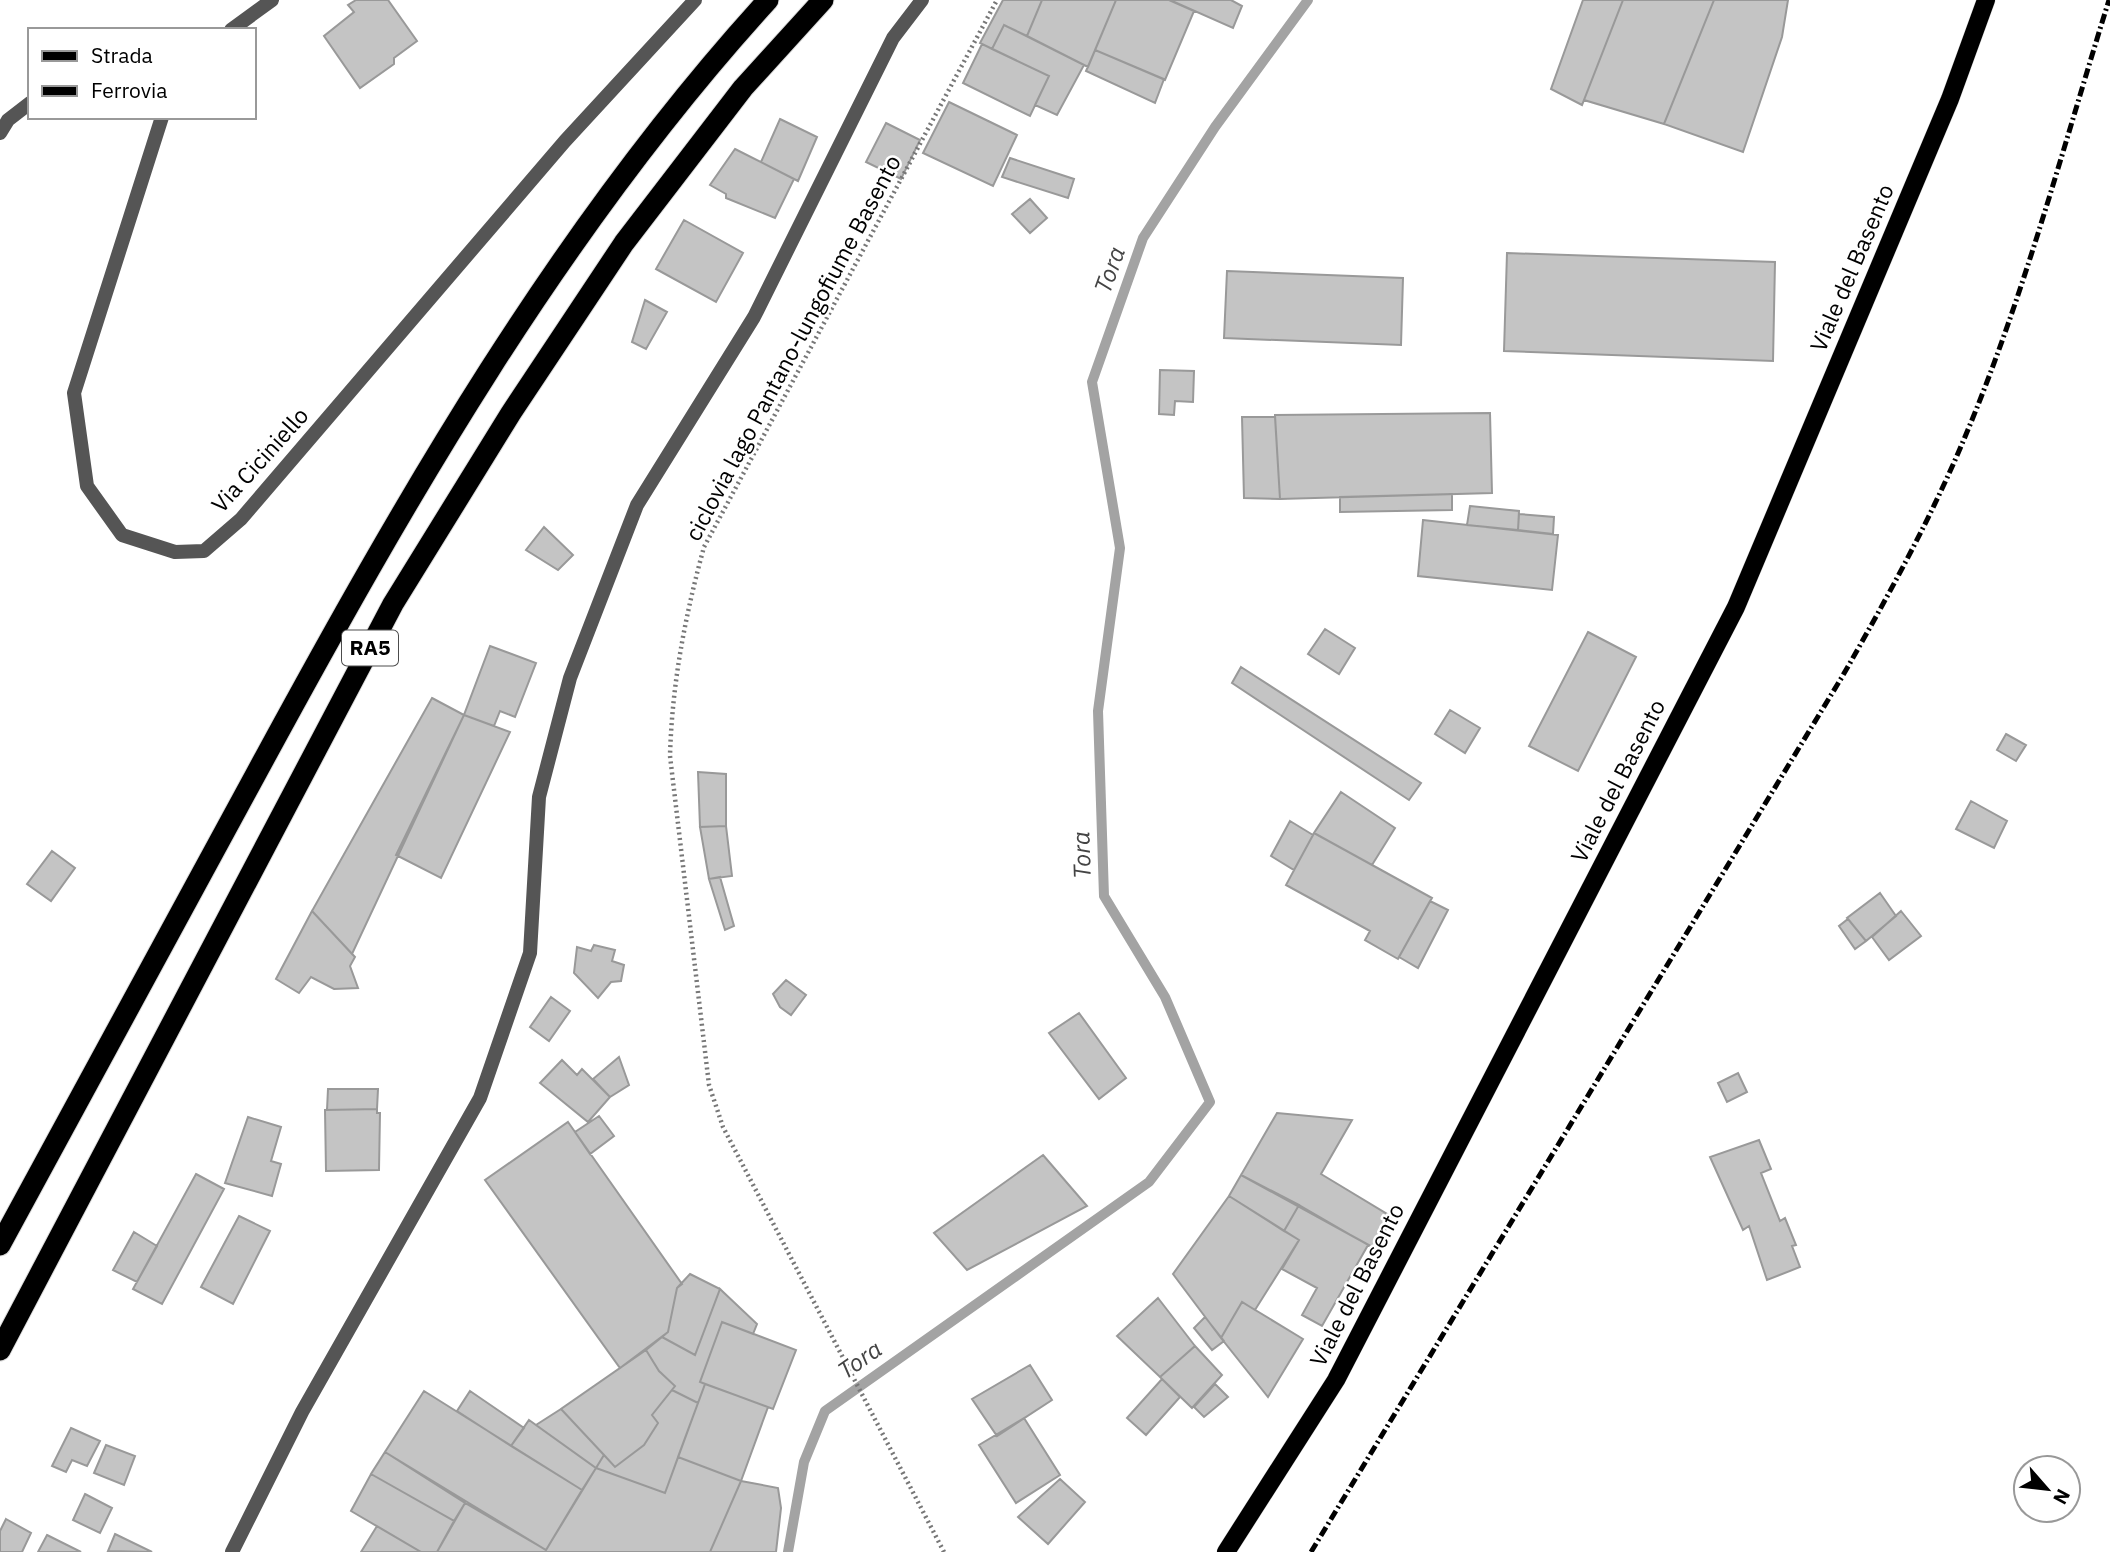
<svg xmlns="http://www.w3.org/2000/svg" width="2110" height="1552" viewBox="0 0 2110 1552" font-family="'IBM Plex Sans',sans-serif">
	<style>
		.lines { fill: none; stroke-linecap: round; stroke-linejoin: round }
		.stream { stroke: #a3a3a3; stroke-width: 10 }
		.building { fill: #c4c4c4; stroke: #999; stroke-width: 2 }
		.primary-casing { stroke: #dbdbdb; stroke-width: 19 }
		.motorway-casing { stroke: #dbdbdb; stroke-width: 23 }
		.path { stroke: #777; stroke-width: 4.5; stroke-dasharray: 2 3.5; stroke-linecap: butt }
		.minor { stroke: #555; stroke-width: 14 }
		.primary { stroke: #000; stroke-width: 18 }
		.motorway { stroke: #000; stroke-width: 21 }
		.rail { stroke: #000; stroke-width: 5; stroke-dasharray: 10 3.5 2 3.5; stroke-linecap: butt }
		.labels { text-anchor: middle; stroke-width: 5; stroke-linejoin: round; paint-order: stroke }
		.shield { fill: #fff; stroke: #4c4c4c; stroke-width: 2 }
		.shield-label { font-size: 21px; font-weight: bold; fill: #000 }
		.street-label { font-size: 23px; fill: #000; stroke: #fff }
		.water-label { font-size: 24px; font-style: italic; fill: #444; stroke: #fff }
	</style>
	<rect width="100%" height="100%" fill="#fff"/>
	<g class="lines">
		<path class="stream" d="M788 1552 804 1462 825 1411 1149 1182 1210 1102 1165 997 1104 896 1098 711 1120 548 1092 382 1143 238 1215 127 1308 0"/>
	</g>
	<path class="building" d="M356 0H388L417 41 394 58V64L360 88 324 36 354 12 348 5Z
		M1003 0H1042L1027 36 1004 25 992 49 980 43Z
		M1042 0H1116L1088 67 1027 36Z
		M1116 0H1169L1194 11 1165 80 1095 50Z
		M1170 0H1231L1242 6 1233 28Z
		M1583 0H1623L1582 105 1551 89Z
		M1623 0H1714L1664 124 1584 100Z
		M1714 0H1788L1782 37 1743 152 1664 124Z
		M1004 25 1084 65 1057 115 1035 105 1049 76 992 49Z
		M982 44 1049 76 1030 116 963 83Z
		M1095 50 1164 79 1155 103 1086 71Z
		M949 102 1017 135 993 186 923 153Z
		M780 119 817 137 798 181 761 162Z
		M886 123 920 140 901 179 866 162Z
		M735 149 794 179 775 218 726 198V194L710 185Z
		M1010 158 1074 179 1068 198 1002 177Z
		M1030 199 1047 218 1030 233 1012 214Z
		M684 220 743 253 716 302 656 269Z
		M1507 253 1775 262 1773 361 1504 351Z
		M1227 271 1403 278 1401 345 1224 338Z
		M645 300 667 312 646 349 632 342Z
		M1160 370 1194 371 1193 402 1175 401 1174 415 1159 414Z
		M1490 413 1492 493 1280 499 1275 415Z
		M1242 417H1275L1280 499 1244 498Z
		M1452 494V510L1340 512V497Z
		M1470 506 1519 511 1518 530 1467 525Z
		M1519 514 1554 517 1553 534 1518 530Z
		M1423 520 1558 535 1552 590 1418 576Z
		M544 527 573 555 558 570 526 550Z
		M1325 629 1355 648 1339 674 1308 654Z
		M1588 632 1636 657 1578 771 1529 746Z
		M490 646 536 663 515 717 500 711 494 726 464 715Z
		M1241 667 1421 783 1409 800 1232 683Z
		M432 698 464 715 352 954 312 911Z
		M1450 710 1480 728 1465 753 1435 734Z
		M464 715 510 732 441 878 396 855Z
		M2006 734 2026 745 2016 761 1997 750Z
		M698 772 726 774V826L700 827Z
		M1341 792 1395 828 1372 865 1314 833Z
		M1971 801 2007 821 1994 848 1956 829Z
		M1290 821 1313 835 1294 870 1271 856Z
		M726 826 732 876 709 879 700 827Z
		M1314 833 1432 898 1398 959 1365 940 1370 931 1286 885Z
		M52 851 75 868 51 901 27 884Z
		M720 877 734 926 725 930 709 879Z
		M1880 893 1896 916 1866 941 1847 918Z
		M1430 901 1448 910 1418 968 1399 957Z
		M312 911 355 957 350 966 358 988 334 989 311 977 299 993 276 979Z
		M1901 911 1921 936 1889 960 1872 937Z
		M1848 919 1866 941 1855 949 1839 926Z
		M594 945 615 950 612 961 624 965 621 981 611 982 598 998 574 973 577 947 591 951Z
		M786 980 806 995 791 1015 780 1007 773 994Z
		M551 997 570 1011 549 1041 530 1027Z
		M1079 1013 1126 1078 1099 1099 1049 1033Z
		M619 1057 629 1085 610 1097 593 1079Z
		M562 1060 577 1075 582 1069 610 1097 588 1122 540 1083Z
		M1738 1073 1747 1092 1727 1102 1718 1083Z
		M328 1089H378L377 1109 327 1110Z
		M377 1109V1113H380L379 1170 326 1171 325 1110Z
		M1277 1113 1352 1120 1321 1174 1392 1217 1376 1249 1241 1175Z
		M599 1116 614 1136 590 1154 575 1132Z
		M248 1117 281 1127 271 1161 281 1164 272 1196 225 1183Z
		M568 1122 682 1284 677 1288 668 1332 620 1368 485 1180Z
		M1759 1140 1771 1169 1761 1173 1780 1221 1785 1218 1796 1245 1792 1246 1800 1267 1767 1280 1749 1226 1743 1230 1710 1157Z
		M1043 1155 1087 1206 967 1270 934 1233Z
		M196 1174 224 1189 162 1304 133 1289Z
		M1241 1175 1299 1205 1284 1231 1229 1196Z
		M1229 1196 1299 1240 1255 1310 1242 1302 1221 1338 1173 1274Z
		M1299 1205 1368 1245 1322 1326 1302 1315 1317 1288 1282 1269 1299 1240 1284 1231Z
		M239 1216 270 1231 233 1304 201 1287Z
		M134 1232 157 1246 137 1282 113 1270Z
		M690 1274 720 1289 695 1355 662 1337 668 1332 677 1288Z
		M720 1289 757 1324 753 1334 722 1322 700 1382 705 1384 698 1403 672 1390 675 1386 659 1371 646 1350 662 1337 695 1355Z
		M1158 1298 1195 1346 1160 1377 1117 1336Z
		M1242 1302 1303 1339 1268 1397 1221 1338Z
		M1205 1317 1224 1341 1212 1350 1194 1328Z
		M722 1322 796 1350 773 1409 700 1382Z
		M1195 1346 1222 1375 1192 1408 1160 1377Z
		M646 1350 659 1371 675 1386 652 1415 658 1423 644 1445 615 1467 561 1409Z
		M1030 1365 1052 1400 997 1436 972 1399Z
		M1162 1379 1180 1397 1146 1435 1127 1418Z
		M705 1384 768 1407 741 1481 678 1457Z
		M1215 1384 1228 1397 1204 1417 1194 1407Z
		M672 1390 698 1403 665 1493 596 1468 604 1455 615 1467 644 1445 658 1423 652 1415Z
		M424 1391 582 1490 546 1550 385 1452Z
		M470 1391 524 1428 511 1446 457 1411Z
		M561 1409 604 1455 596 1468 536 1425Z
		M1024 1418 1060 1475 1016 1503 979 1445Z
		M529 1420 596 1468 582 1490 511 1446Z
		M71 1428 100 1441 87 1466 72 1460 66 1472 52 1466Z
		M106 1445 135 1456 124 1485 94 1473Z
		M385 1452 465 1503 454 1521 371 1474Z
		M678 1457 741 1481 710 1552H437L465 1503 546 1550 596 1468 665 1493Z
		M371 1474 454 1521 437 1552H421L351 1511Z
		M1060 1479 1085 1502 1048 1544 1018 1517Z
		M741 1481 778 1488 781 1508 776 1552H710Z
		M85 1494 112 1508 100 1533 73 1520Z
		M6 1519 31 1533 22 1552H0V1531Z
		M377 1526 421 1552H361Z
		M115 1534 152 1552 108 1551Z
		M47 1535 81 1552H38Z"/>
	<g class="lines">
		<defs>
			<path id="primary" d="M1226 1552 1336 1380 1736 607 1950 99 1986 0"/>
			<path id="motorway" d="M0 1245C86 1088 171 930 257 772 404 501 559 229 768 0
				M0 1350 393 604 511 413 624 243 743 88 823 0"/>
		</defs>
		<use href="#primary" class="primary-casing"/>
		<use href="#motorway" class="motorway-casing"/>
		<path class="path" d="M944 1552 723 1127 709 1085 670 756C672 684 685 616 704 547L997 0"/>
		<path class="minor" d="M231 30 272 0
			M162 117 74 393 87 486 122 535 175 552 204 551 241 519 565 141 695 0
			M0 133 8 120 30 103
			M232 1552 302 1412 480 1098 530 953 539 797 570 678 637 505 754 317 893 38 922 0"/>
		<use href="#primary" class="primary"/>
		<use href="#motorway" class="motorway"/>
		<path class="rail" d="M1311 1552 1842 677C1887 598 1932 517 1967 432 2025 293 2064 144 2109 0"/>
	</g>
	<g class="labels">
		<rect class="shield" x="342" y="630.5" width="56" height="35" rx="5"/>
		<g class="shield-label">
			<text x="370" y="655">RA5</text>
		</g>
		<g class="street-label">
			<text transform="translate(1852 268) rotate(-67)" y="8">Viale del Basento</text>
			<text transform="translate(793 348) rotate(-62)" y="8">ciclovia lago Pantano-lungofiume Basento</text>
			<text transform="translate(260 460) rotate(-48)" y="8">Via Ciciniello</text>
			<text transform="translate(1618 781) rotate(-63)" y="8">Viale del Basento</text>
			<text transform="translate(1357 1285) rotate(-63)" y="8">Viale del Basento</text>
		</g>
		<g class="water-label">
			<text transform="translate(1110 270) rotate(-70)" y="8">Tora</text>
			<text transform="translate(1082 855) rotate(-92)" y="8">Tora</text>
			<text transform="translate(860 1360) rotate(-35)" y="8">Tora</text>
		</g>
	</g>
	<rect x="28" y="28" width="228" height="91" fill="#ffffff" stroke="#999999" stroke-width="2"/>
	<rect x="42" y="51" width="35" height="10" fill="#000000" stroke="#999999" stroke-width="2"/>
	<text x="91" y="63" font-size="21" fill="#000000">Strada</text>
	<rect x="42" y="86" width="35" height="10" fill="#000000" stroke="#999999" stroke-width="2"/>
	<text x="91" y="98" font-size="21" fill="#000000">Ferrovia</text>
	<g transform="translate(2047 1489) rotate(118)"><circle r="33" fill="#ffffff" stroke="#999999" stroke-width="2"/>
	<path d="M0-5L12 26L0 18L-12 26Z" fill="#000000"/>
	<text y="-10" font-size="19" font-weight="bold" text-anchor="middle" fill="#000000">N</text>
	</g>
</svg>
